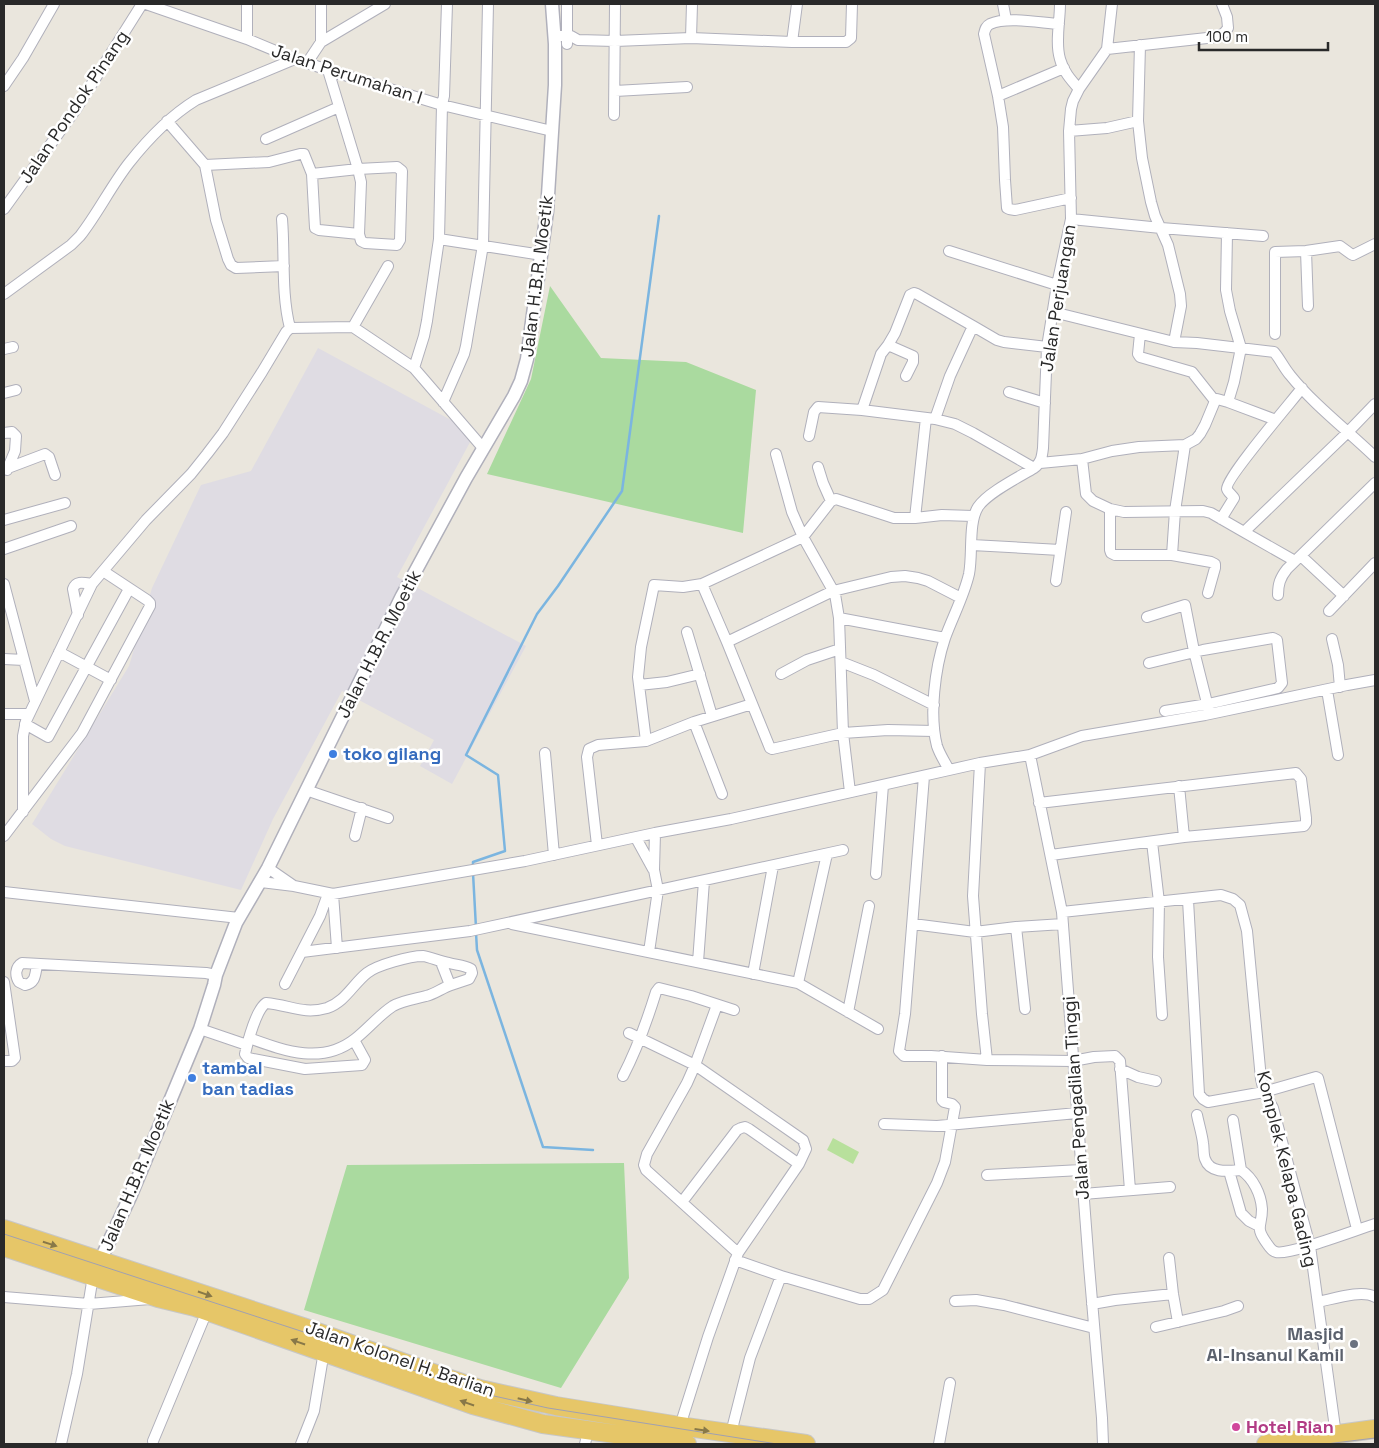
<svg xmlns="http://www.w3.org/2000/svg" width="1379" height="1448" viewBox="0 0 1379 1448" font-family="'Space Grotesk',sans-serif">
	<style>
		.industrial { fill: #dfdce3 }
		.green { fill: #aada9f }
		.pitch { fill: #b8e09c }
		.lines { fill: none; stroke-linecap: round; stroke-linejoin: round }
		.stream { stroke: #7bb5e0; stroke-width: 2.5 }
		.minor-casing { stroke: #b0b0bb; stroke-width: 12 }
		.tertiary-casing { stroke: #b0b0bb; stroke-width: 15 }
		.trunk-casing { stroke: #c7c7c7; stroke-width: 20 }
		.minor { stroke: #fff; stroke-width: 10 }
		.tertiary { stroke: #fff; stroke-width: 12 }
		.trunk { stroke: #e6c668; stroke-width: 18 }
		.tram { stroke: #a0a0b1; stroke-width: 1 }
		.oneway { fill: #887848 }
		.shop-dot { fill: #3f7fe0; stroke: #fff; stroke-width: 2 }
		.worship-dot { fill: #6b7280; stroke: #fff; stroke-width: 2 }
		.hotel-dot { fill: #d1479c; stroke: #fff; stroke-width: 2 }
		.labels { text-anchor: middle; stroke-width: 5; stroke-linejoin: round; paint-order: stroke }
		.street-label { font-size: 18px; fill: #292929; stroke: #fff }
		.shop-label { font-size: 18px; font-weight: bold; fill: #366cbe; stroke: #fff; text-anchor: start }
		.worship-label { font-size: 18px; font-weight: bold; fill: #5b616d; stroke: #fff; text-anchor: end }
		.hotel-label { font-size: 18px; font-weight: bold; fill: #b23c85; stroke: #fff; text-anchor: start }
	</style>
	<rect width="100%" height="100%" fill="#eae6dd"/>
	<path class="industrial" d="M318 348 475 433 397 577 526 646 452 784 420 766 434 740 342 691 273 819 241 890 65 846 51 839 32 824 129 666 152 588 201 485 251 471Z"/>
	<path class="green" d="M550 286 601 358 686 362 756 390 743 533 487 474 531 379Z
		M624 1163 629 1278 561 1388 304 1310 347 1165Z"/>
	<path class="pitch" d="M833 1138 859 1152 853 1164 827 1150Z"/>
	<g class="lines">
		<path class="stream" d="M473 868V862L505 851 498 775 466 755 537 614 558 586 622 491 659 216
			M473 873 476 928
			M476 933 477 950 543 1147 593 1150"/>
		<defs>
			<path id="minor" d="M146 4 247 39 295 59 328 70 442 105 552 131
				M321 4V42
				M567 4V44
				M1003 4 1006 20
				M1060 4C1060 22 1055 42 1060 59 1063 71 1071 80 1079 89
				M1059 24C1041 23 1007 16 990 24 986 26 985 29 984 34L998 96 1003 127 1005 180 1007 208 1009 209 1015 210 1071 198
				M554 36H571L578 40 615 41 691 38 792 42H846L851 38 852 4
				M691 38 692 4
				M247 39V4
				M792 42 797 4
				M1140 45 1138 121 1142 158 1151 202 1155 216 1168 245 1180 294 1181 306 1174 342
				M1107 49 1216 37 1224 33 1228 28 1227 17 1222 4
				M307 63 321 42 385 4
				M4 86 23 58 54 4
				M615 91 687 87
				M998 96 1064 68
				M614 115 615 4
				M167 121 205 165 216 220 228 259 231 265 236 268 284 266
				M1069 131 1107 128 1138 121
				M266 139 339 107
				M205 165 269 162 300 154H304L312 174 315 228 319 230 359 234 361 241 365 243 397 245 400 240 402 171 397 167 358 169 328 70
				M312 174 358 169 361 182 359 234
				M4 209 76 109 142 4
				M282 219C285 255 281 293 290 328
				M1071 219 1161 228 1263 236
				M439 239 542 255
				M949 251 1057 285
				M1306 251 1308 306
				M4 294 71 245 80 236C98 213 111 186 129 163 148 139 170 116 196 100L295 59
				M1053 312 1174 342 1197 343 1274 352C1280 359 1284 368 1290 375 1314 405 1347 430 1375 457
				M353 327 388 266
				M1140 334 1138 354 1140 357 1192 372 1215 401
				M1275 334V252L1306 251 1340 246 1351 254 1353 255 1375 244
				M888 345 913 356V362L906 376
				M4 349 13 347
				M414 368 424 336 427 321 439 239 442 105 444 96 447 4
				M1009 392 1045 403
				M4 393 16 390
				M1215 401 1217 399 1228 402 1234 382 1241 348 1230 311 1226 290 1227 233
				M443 402 464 354 466 346 483 245 488 4
				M1228 402 1276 420
				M862 410 881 354 888 345 895 333 910 295 914 293 917 294 973 326
				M935 419 950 376 973 326 997 340 1004 342 1047 347
				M4 433 12 432 16 436 15 451 7 470
				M809 436 814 412 818 407 862 410 935 419 955 424 973 433 1034 468
				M776 454 792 512 803 537 835 594 839 618 843 733 850 792
				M1082 459 1086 494 1093 501 1110 509 1124 512 1203 511 1211 513 1244 532 1348 432 1375 404
				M1040 463 1082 459 1112 451 1139 447 1185 445 1196 439 1200 434 1205 425 1215 401
				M818 467 823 483 831 501
				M8 468 45 454 49 457 55 475
				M1110 509V550L1111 553 1115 555H1172L1211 562 1215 564V568L1208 593
				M915 518 926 418
				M1221 519 1234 498C1232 495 1227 491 1227 489 1225 479 1292 401 1302 388
				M4 520 65 503
				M1244 532 1295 561
				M972 545 1060 550
				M4 549 71 526
				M1172 555 1175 511 1185 445
				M1301 556 1344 596
				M1056 581 1066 512
				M4 584 35 701
				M702 584 727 642 770 748 772 749 843 733 888 730 934 731
				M1278 595C1278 584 1280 578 1287 569L1375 483
				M1329 611 1375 563
				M78 615 73 589C76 580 85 583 92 584
				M1147 617 1185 605 1194 651 1209 711
				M839 618 945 638
				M687 632 712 716
				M1332 639 1338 665 1340 687
				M727 642 833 591 891 577 905 576 918 578 928 581 961 598
				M59 652 111 680
				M4 659 24 660
				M841 662 874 675 934 705
				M1149 663 1203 650 1273 638 1277 640 1282 683 1278 688 1208 704 1165 711
				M781 674 807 660 840 649
				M639 685 667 682 700 674
				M1327 690 1338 755
				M4 714H28
				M694 722 722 794
				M25 724 48 737 129 589
				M646 741 638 677 641 647 654 585 683 587 702 584 803 537 831 501 836 499 894 518H915L942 515 973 516
				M545 753 554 855
				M1030 755 1062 912 1089 1266 1102 1418 1103 1444
				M980 763 973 896 982 1014 987 1060 1073 1061 1094 1057 1115 1056 1120 1061 1130 1190
				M949 770C945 762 940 755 937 746 929 715 935 668 945 638 953 616 964 596 969 574 973 554 968 523 978 507 987 493 1019 477 1034 468 1041 463 1042 457 1043 448L1047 347 1057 285 1071 219 1069 131 1071 109 1073 101 1079 89 1107 49 1112 4
				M924 776 905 1014 899 1051 904 1056H931L987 1060
				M1179 786 1184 837
				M306 790 388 818
				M1039 803 1296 773 1301 779 1306 818V823L1304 826 1184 837 1051 855
				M23 812V736L26 721 92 584 146 520 191 474 207 454 223 433 262 372 286 332 290 328 353 327 414 368 483 448
				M4 836 82 733 150 606V603L147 600 103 571
				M355 836 362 808
				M636 838 653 869
				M1152 842 1159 902 1158 957 1162 1015
				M597 845 587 757 589 749 598 745 646 741 694 722 752 704
				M268 868 294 886
				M876 874 883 785
				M261 882 294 886 333 894 525 861 655 833 731 819 980 763 1030 755 1082 736 1205 715 1347 685 1375 680
				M4 892 239 918
				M333 894 337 948
				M1188 900 1199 1094 1203 1099 1208 1102 1264 1092 1316 1077 1318 1078 1357 1229
				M1062 912 1221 895 1233 899 1240 905 1247 931 1261 1079 1264 1092 1273 1108 1310 1246 1336 1435
				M512 924 798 983 878 1029
				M913 924 975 932 1016 927 1063 924
				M1016 927 1025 1009
				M302 952 470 931 843 850
				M649 952 658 890 654 870 655 833
				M441 962 450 985
				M698 962 704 881
				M37 965C35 974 36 983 25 985L19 982C15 976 15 967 22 963L206 973 216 975
				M753 974 773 866
				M4 982 15 1058 12 1061H4
				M798 983 827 854
				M285 984 320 916 328 894
				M717 1005 695 1065 687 1083 647 1154 644 1165 646 1170 738 1253
				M848 1012 869 906
				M200 1029 247 1045
				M629 1033 695 1065 803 1140 806 1149 799 1164 738 1253 708 1337 680 1426
				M249 1038C285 1051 322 1065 355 1039 368 1029 379 1015 393 1006 403 1000 415 999 426 996 435 994 442 988 451 985 457 983 463 981 469 979L472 973 471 969C464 965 456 965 449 963 440 962 431 957 423 956 410 956 377 965 367 973 353 984 345 1002 327 1008 303 1015 290 1005 266 1003 256 1010 248 1041 245 1054L248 1058 305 1069 362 1065 365 1060 354 1040
				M1120 1069 1138 1077 1156 1081
				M623 1076C637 1049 647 1021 656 992L659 988 691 996 734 1010
				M1197 1115C1199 1125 1202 1134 1203 1143 1204 1148 1203 1154 1205 1159 1210 1174 1229 1171 1241 1170 1253 1178 1261 1194 1262 1209 1262 1228 1254 1226 1268 1245 1270 1248 1272 1251 1276 1252 1288 1256 1358 1229 1375 1224
				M1233 1120 1241 1170
				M884 1124 937 1126 1077 1113
				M1229 1171 1241 1213 1249 1221 1259 1226
				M987 1175 1081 1170
				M1083 1194 1170 1187
				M682 1202 737 1130 741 1128 745 1127 749 1129 799 1164
				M1169 1258 1173 1294 1178 1322
				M735 1260 781 1276 860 1299H869L883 1290 937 1183 945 1162 955 1107 952 1104 944 1102 942 1100V1056
				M4 1297 89 1304 150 1299
				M955 1301 976 1300 1004 1305 1094 1328
				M1318 1302C1333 1299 1362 1289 1375 1297
				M1092 1304 1115 1300 1173 1294
				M1156 1327 1224 1311 1238 1306
				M731 1433 750 1358 781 1276
				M153 1441 207 1311
				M61 1444 77 1374 93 1276
				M301 1444 314 1411 324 1351
				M585 1444 588 1431
				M939 1444 950 1383"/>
			<path id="tertiary" d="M100 1261 130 1197 200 1029 214 985 216 975 236 923 268 868 402 596 466 478 514 396 521 381 527 359 547 211 555 85V44L552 4"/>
			<path id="trunk" d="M4 1229 303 1327 450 1379 480 1389 556 1406 680 1426 806 1444
				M4 1247 158 1298 195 1307 473 1405 543 1424 687 1444
				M1266 1444 1375 1429"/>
		</defs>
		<use href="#minor" class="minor-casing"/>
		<use href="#tertiary" class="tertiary-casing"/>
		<use href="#trunk" class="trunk-casing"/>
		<use href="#minor" class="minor"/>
		<use href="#tertiary" class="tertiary"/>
		<use href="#trunk" class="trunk"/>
		<path class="tram" d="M4 1234 319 1337 456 1385 494 1396 548 1408 777 1444
			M1326 1444 1375 1438"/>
	</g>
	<defs><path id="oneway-solid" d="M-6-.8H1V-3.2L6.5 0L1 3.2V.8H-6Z" transform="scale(1.25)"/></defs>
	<g class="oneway">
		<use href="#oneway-solid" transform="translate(50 1244) rotate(18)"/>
		<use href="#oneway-solid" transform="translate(205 1294) rotate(19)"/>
		<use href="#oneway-solid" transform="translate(298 1342) rotate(-161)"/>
		<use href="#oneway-solid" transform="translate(525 1400) rotate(13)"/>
		<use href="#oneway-solid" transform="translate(467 1403) rotate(-161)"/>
		<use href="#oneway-solid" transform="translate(702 1430) rotate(8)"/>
	</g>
	<g class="shop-dot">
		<circle cx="333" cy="754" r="5"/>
		<circle cx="192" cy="1078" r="5"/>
	</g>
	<circle class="worship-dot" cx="1354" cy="1344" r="5"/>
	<circle class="hotel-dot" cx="1236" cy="1427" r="5"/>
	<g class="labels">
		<g class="street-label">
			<text transform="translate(347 74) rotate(18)" y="6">Jalan Perumahan I</text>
			<text transform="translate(74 107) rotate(-56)" y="6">Jalan Pondok Pinang</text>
			<text transform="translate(537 276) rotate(-83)" y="6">Jalan H.B.R. Moetik</text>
			<text transform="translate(1058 298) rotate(-81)" y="6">Jalan Perjuangan</text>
			<text transform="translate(379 644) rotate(-63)" y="6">Jalan H.B.R. Moetik</text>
			<text transform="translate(1076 1098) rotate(-94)" y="6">Jalan Pengadilan Tinggi</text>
			<text transform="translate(1287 1169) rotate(76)" y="6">Komplek Kelapa Gading</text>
			<text transform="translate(137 1175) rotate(-67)" y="6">Jalan H.B.R. Moetik</text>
			<text transform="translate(400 1359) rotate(19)" y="6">Jalan Kolonel H. Barlian</text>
		</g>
		<g class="shop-label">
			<text x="343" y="760">toko gilang</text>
			<text x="202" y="1074">tambal<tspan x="202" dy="21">ban tadias</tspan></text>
		</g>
		<g class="worship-label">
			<text x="1344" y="1340">Masjid<tspan x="1344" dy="21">Al-Insanul Kamil</tspan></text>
		</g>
		<g class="hotel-label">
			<text x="1246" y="1433">Hotel Rian</text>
		</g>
	</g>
	<rect width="1379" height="1448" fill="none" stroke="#292929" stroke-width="10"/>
	<path d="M1199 42v8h129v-8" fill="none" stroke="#292929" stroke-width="2.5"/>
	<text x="1206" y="42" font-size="15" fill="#292929" stroke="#ffffff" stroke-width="4" paint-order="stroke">100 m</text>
</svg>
